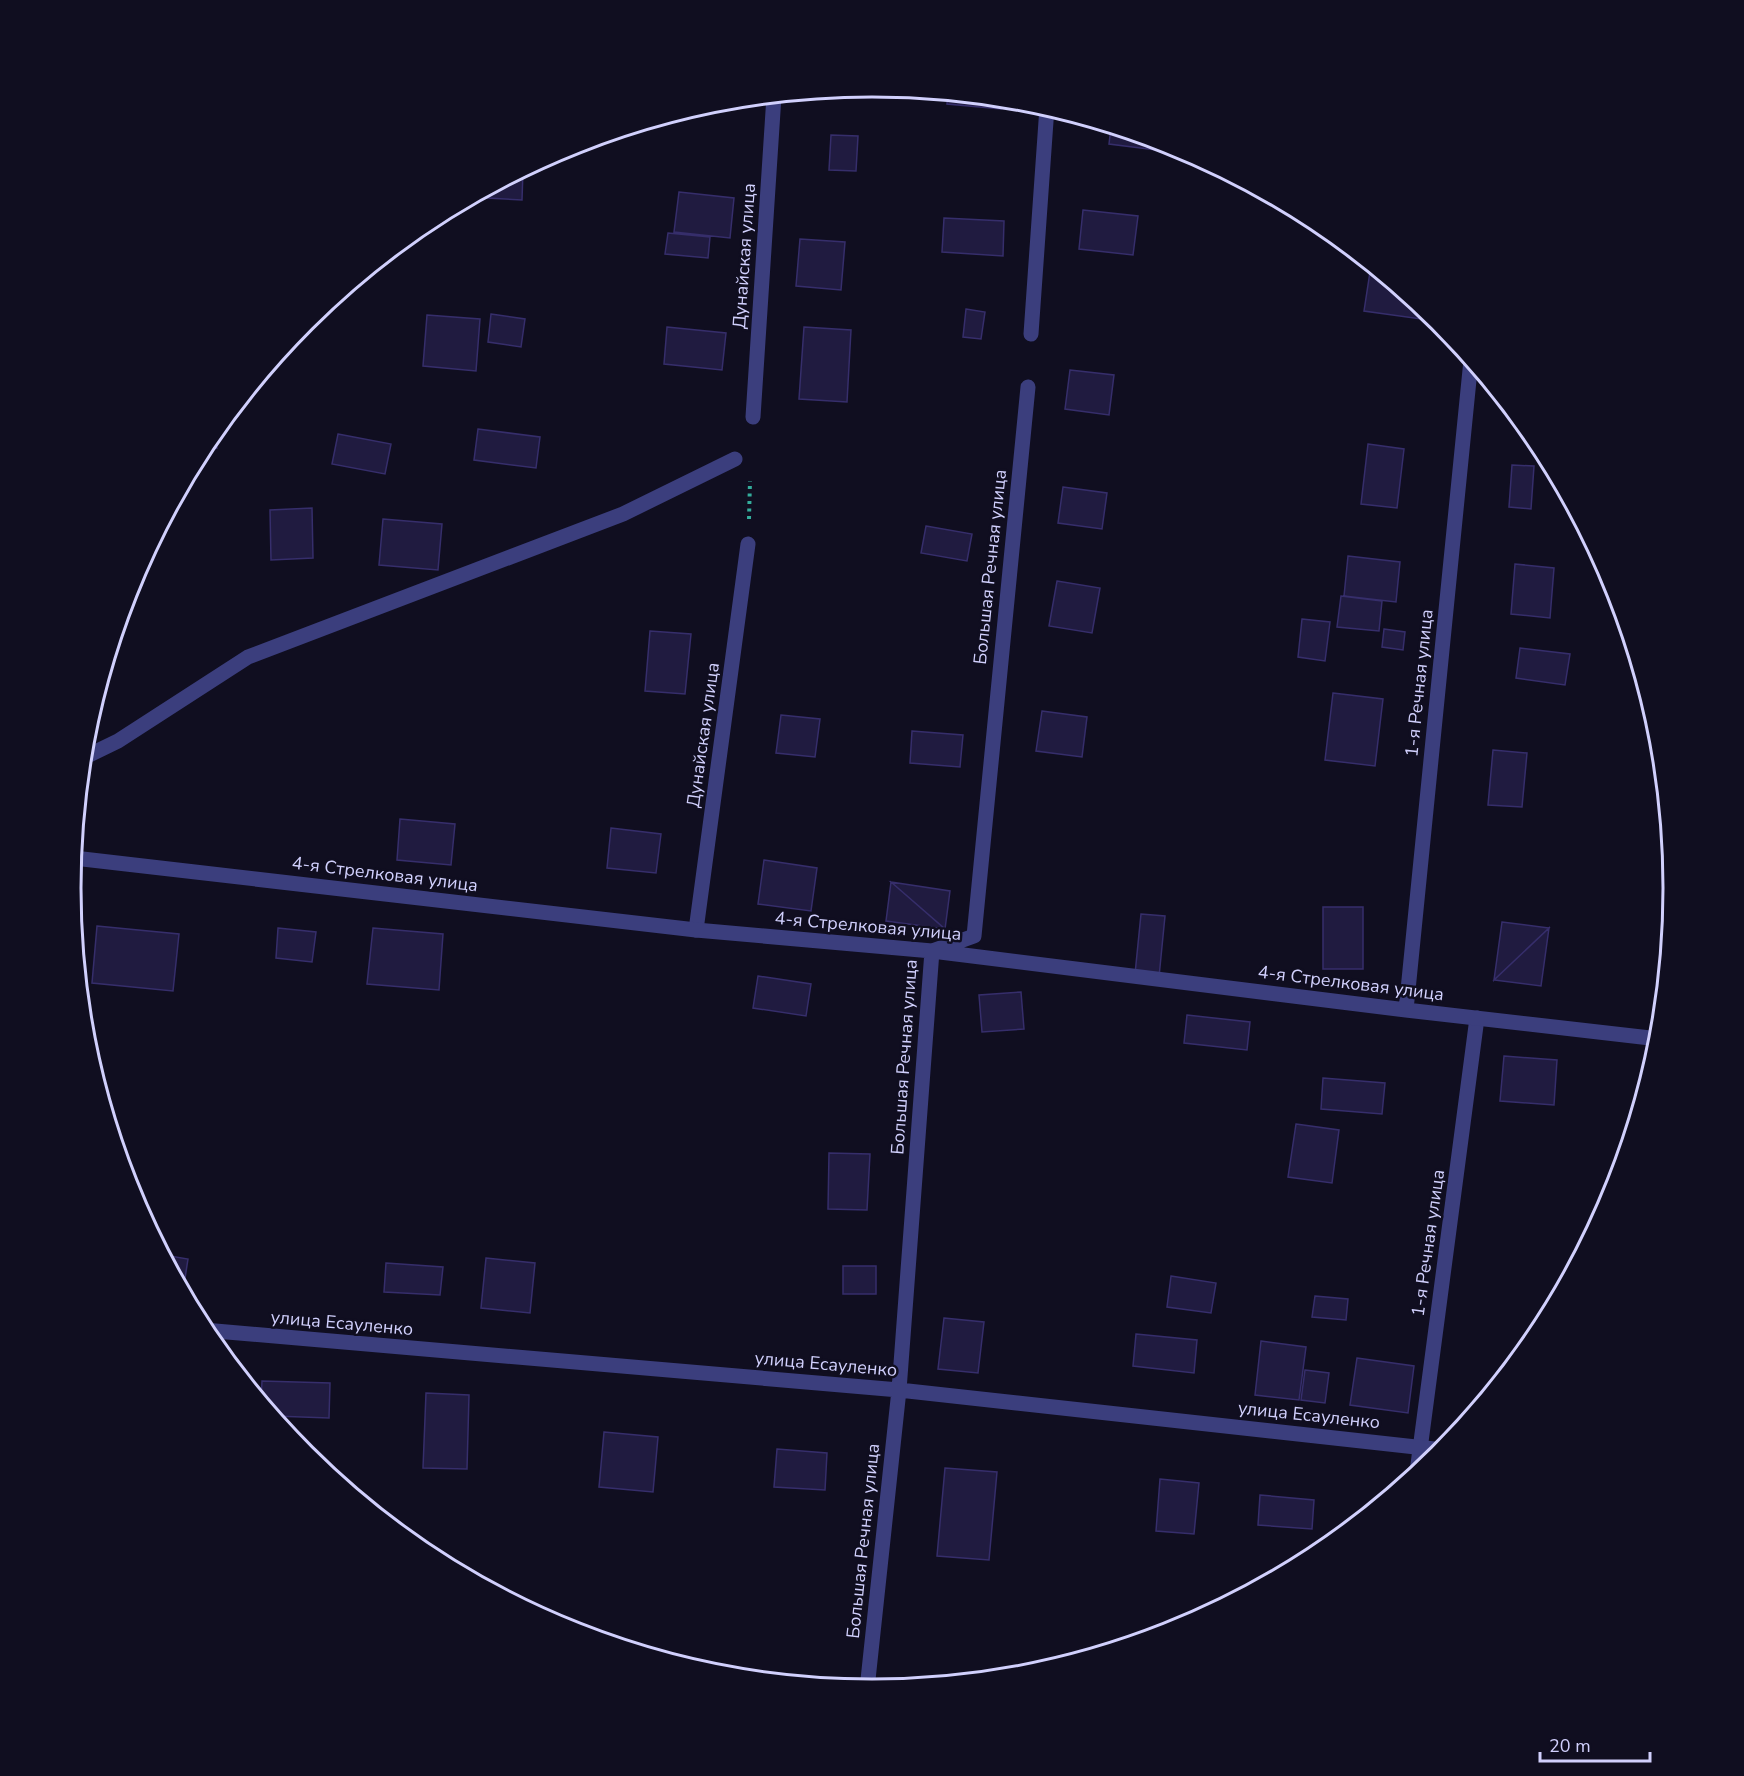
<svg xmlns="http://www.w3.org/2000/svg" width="1744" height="1776" viewBox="0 0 1744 1776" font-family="'Nunito Sans',sans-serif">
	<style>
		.building { fill: #201b40; stroke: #362e6b; stroke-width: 1.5 }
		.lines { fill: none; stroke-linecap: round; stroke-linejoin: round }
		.path { stroke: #34ad9c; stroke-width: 4; stroke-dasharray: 3 4.5; stroke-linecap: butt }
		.service { stroke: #3b3e7d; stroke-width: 15 }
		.minor { stroke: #3b3e7d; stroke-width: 15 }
		.labels { text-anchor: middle; stroke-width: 5; stroke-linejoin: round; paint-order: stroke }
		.street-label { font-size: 18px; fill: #d1d0fd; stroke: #100e20 }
		.rim { fill: none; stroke: #d1d0fd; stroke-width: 3 }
	</style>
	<rect width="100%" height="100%" fill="#100e20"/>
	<path class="building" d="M948 94 1002 99 1001 109 947 104Z
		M1111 127 1165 143 1164 151 1109 144Z
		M831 135 858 136 856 171 829 170Z
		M523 170 522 200 487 198V189Z
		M679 192 734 198 730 238 674 232Z
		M1083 210 1138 216 1133 255 1079 249Z
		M944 218 1004 221 1003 256 942 252Z
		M668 233 710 237 708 258 665 254Z
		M800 239 845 242 841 290 796 286Z
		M1370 272 1381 274 1423 308 1421 319 1364 311Z
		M966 309 985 312 981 339 963 337Z
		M491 314 525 319 521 347 488 342Z
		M427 315 480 319 476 371 423 366Z
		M667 327 726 333 722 370 664 364Z
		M804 327 851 330 847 402 799 399Z
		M1070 370 1114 375 1109 415 1065 409Z
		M478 429 540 437 536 468 474 460Z
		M212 434 217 448 199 454 206 442Z
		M338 434 391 444 385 474 332 464Z
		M1368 444 1404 449 1397 508 1361 504Z
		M1512 465 1534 466 1531 509 1509 507Z
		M1063 487 1107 493 1102 529 1058 523Z
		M312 508 313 558 271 560 270 510Z
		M383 519 442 524 438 570 379 565Z
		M926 526 972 534 967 561 921 553Z
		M1348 556 1400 562 1396 602 1344 596Z
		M1515 564 1554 568 1550 618 1511 614Z
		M1057 581 1100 588 1092 633 1049 626Z
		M1341 596 1382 601 1379 631 1337 627Z
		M1302 619 1330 622 1325 661 1298 657Z
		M1384 629 1405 632 1403 650 1382 647Z
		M650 631 691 634 685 694 645 691Z
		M1520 648 1570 654 1565 685 1516 678Z
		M1333 693 1383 699 1375 766 1325 760Z
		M1042 711 1087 717 1082 757 1036 751Z
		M781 715 820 719 815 757 776 753Z
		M912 731 963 735 960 767 910 763Z
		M1493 750 1527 753 1522 807 1488 805Z
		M400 819 455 824 451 865 397 860Z
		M611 828 661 834 656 873 607 868Z
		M764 860 817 868 811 911 758 904Z
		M891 882 950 891 945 929Z
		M891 882 945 929 886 921Z
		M1323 907H1363V969H1323Z
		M1141 914 1165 916 1159 977 1135 974Z
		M1502 922 1549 928 1494 980Z
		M97 926 179 934 173 991 92 983Z
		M278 928 316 932 312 962 276 958Z
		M373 928 443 934 439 990 367 984Z
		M1549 928 1541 986 1494 980Z
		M1664 936H1669L1664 985 1658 984Z
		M758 976 811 984 806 1016 753 1008Z
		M1021 992 1024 1029 982 1032 979 995Z
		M1187 1015 1250 1022 1247 1050 1184 1043Z
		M1504 1056 1557 1060 1554 1105 1500 1101Z
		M1323 1078 1385 1083 1382 1114 1321 1109Z
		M1296 1124 1339 1130 1332 1183 1288 1177Z
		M829 1153 870 1154 867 1210 828 1209Z
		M164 1255 188 1259 183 1291Z
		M486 1258 535 1263 530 1313 481 1308Z
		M386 1263 443 1267 440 1295 384 1292Z
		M843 1266H876V1294H843Z
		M1171 1276 1216 1283 1211 1313 1167 1307Z
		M1315 1296 1348 1299 1346 1320 1312 1317Z
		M944 1318 984 1322 978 1373 938 1369Z
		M1136 1334 1197 1340 1194 1373 1133 1366Z
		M1261 1341 1306 1347 1299 1400 1255 1395Z
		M1357 1358 1414 1366 1408 1413 1350 1405Z
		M1305 1370 1329 1373 1325 1403 1301 1400Z
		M262 1381 330 1383 329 1418 274 1416 261 1401Z
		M426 1393 469 1395 467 1469 423 1468Z
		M604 1432 658 1437 653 1492 599 1487Z
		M777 1449 827 1453 825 1490 774 1487Z
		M945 1468 997 1472 989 1560 937 1556Z
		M1160 1479 1199 1483 1194 1534 1156 1531Z
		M1260 1495 1314 1500 1312 1529 1258 1525Z"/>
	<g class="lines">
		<path class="path" d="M749 519 750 481"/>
		<path class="service" d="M83 758 118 741 248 657 623 514 735 459
			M696 930 748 544
			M1417 1472 1477 1018"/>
		<path class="minor" d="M1031 334 1047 107
			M753 417 774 96
			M74 858 696 930 932 951 1406 1010 1659 1039
			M1406 1010 1471 360
			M204 1330 899 1390 1443 1450
			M867 1689 899 1390 932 951 974 936 1028 387"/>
	</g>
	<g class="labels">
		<g class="street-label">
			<text transform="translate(744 256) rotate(-86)" y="6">Дунайская улица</text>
			<text transform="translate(990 567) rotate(-84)" y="6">Большая Речная улица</text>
			<text transform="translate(1419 683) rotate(-84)" y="6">1-я Речная улица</text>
			<text transform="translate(703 735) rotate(-82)" y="6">Дунайская улица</text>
			<text transform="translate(385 874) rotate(7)" y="6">4-я Стрелковая улица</text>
			<text transform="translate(868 926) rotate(5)" y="6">4-я Стрелковая улица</text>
			<text transform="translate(1351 983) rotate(7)" y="6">4-я Стрелковая улица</text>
			<text transform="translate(904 1057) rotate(-86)" y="6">Большая Речная улица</text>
			<text transform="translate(1428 1243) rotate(-82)" y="6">1-я Речная улица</text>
			<text transform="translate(342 1323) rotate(5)" y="6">улица Есауленко</text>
			<text transform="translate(826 1364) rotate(5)" y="6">улица Есауленко</text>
			<text transform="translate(1309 1415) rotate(6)" y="6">улица Есауленко</text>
			<text transform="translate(863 1541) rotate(-84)" y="6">Большая Речная улица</text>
		</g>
	</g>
	<path d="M0 0H1744V1776H0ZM81 888a791 791 0 1 1 1582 0a791 791 0 1 1-1582 0Z" fill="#100e20" fill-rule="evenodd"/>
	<path class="rim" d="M81 888a791 791 0 1 1 1582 0a791 791 0 1 1-1582 0Z"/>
	<path d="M1540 1752v9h110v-9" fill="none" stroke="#d1d0fd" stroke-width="3"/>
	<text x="1549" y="1752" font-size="18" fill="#d1d0fd" stroke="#100e20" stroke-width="4.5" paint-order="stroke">20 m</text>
</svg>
